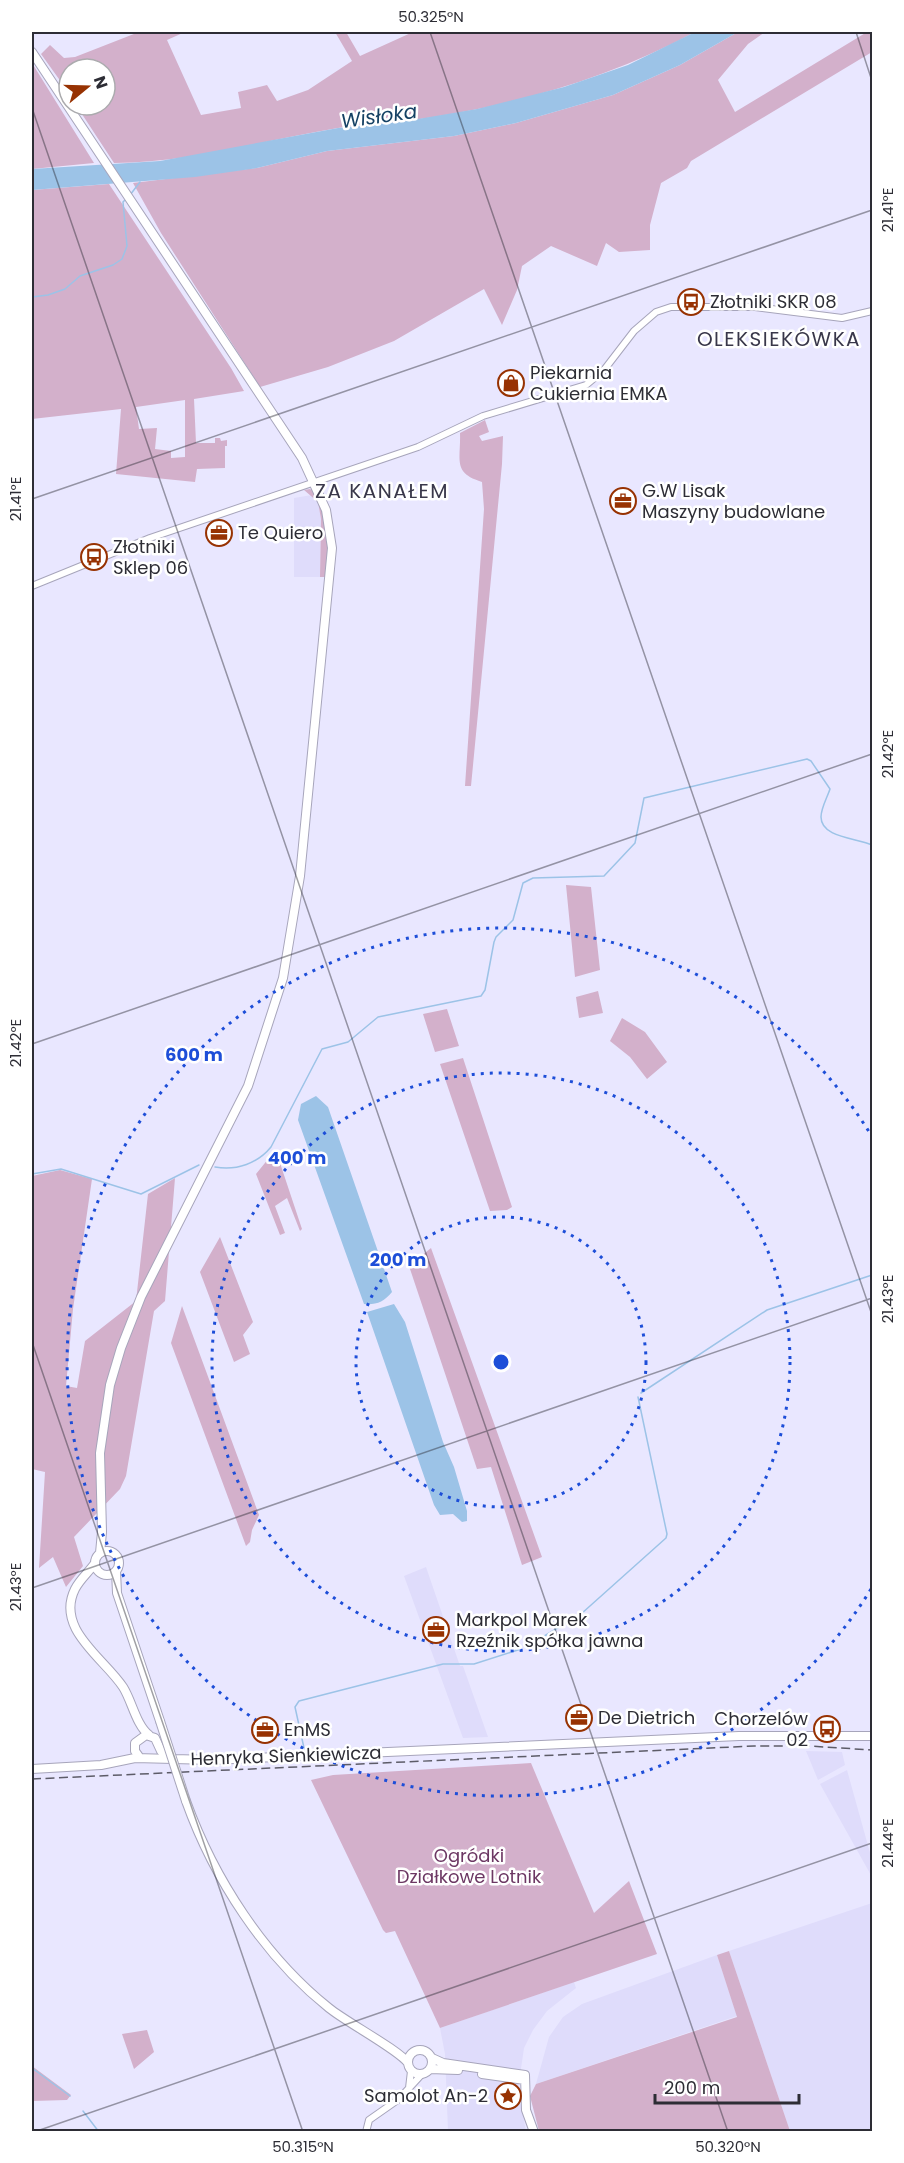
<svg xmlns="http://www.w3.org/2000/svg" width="904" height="2163" viewBox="0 0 904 2163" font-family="Poppins,sans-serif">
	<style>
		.built { fill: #dfdcfb }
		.green { fill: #d3b0cb; fill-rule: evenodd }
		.water { fill: #9cc3e7 }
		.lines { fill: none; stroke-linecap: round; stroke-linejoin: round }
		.stream { stroke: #9cc3e7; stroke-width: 1.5 }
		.tertiary-casing { stroke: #a7a5bb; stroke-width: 8 }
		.secondary-casing { stroke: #a7a5bb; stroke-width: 10 }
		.tertiary { stroke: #fff; stroke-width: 6 }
		.secondary { stroke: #fff; stroke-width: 8 }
		.rail { stroke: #5d5c68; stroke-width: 1.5; stroke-dasharray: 9 4.5; stroke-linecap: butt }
		.secondary-bridge-casing { stroke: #a7a5bb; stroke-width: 10; stroke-linecap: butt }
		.secondary-bridge { stroke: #fff; stroke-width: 8 }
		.ticks { fill: none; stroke: #2d2d35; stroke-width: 1.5; stroke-opacity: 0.45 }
		.ring { fill: none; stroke: #1d4ed8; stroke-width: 3; stroke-dasharray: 3 6 }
		.labels { text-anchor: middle; stroke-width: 5; stroke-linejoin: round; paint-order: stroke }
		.poi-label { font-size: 18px; fill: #2d2d35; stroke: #fff; text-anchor: start }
		.street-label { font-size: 18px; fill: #2d2d35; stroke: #fff }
		.park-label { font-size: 18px; fill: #6c3763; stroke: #fff }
		.water-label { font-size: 20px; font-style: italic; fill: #154164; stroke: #fff }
		.neighbourhood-label { font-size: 20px; letter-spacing: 1.5px; fill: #39374a; stroke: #fff }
		.centre { fill: #1d4ed8; stroke: #fff; stroke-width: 3 }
		.ring-label { font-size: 18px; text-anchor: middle; font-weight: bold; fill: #1d4ed8; stroke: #fff; stroke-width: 5; stroke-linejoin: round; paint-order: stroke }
		.neatline { fill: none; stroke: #2d2d35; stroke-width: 2 }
		.ticks-label { font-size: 15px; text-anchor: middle; fill: #2d2d35 }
	</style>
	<rect width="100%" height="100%" fill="#e9e7ff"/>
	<path class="built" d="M312 495 318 502 321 519 320 577H294V498Z
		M426 1567 460 1666H463L488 1737 463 1738 404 1576Z
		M806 1751 842 1752 845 1765 818 1780Z
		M847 1770 872 1860V1877L820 1784Z
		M872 1903V2131H790L729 1951Z
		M717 1955 737 2016 536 2084 549 2037 563 2017 582 2004Z
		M574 1982 576 1988 547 2011 533 2030 524 2048 518 2089 526 2131H448L445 2054 440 2028Z"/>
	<path class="green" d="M139 32H185L167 40 201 115 241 108 238 92 267 85 277 101 308 90 352 61 335 32H346L360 56 413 32H695C606 80 506 108 406 121 383 124 361 124 338 128 264 140 190 163 114 163L76 105H105V69H69V93L41 54 50 45 64 58 75 57Z
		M738 32H765L748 44 718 80 735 112 867 32H872V52L691 161 687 168 661 183 650 225V250L619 252 606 243 597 266 551 246 522 266 517 290 502 325 484 289 394 341 328 367 260 387 161 233 133 183 257 168 327 151 454 136 516 123 613 95 680 65Z
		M32 63 94 163 32 169Z
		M109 184 231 368 244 391 194 399 196 443H215V438H220L221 441 227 440V446H225V468L197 469 195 482 116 474 121 409 32 419V190ZM185 400V457L171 458V451L155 449 157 428 139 429 136 407Z
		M485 420 489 432 479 436 482 441 503 436 502 464 471 786H465L484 509 482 482C452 473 461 460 460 433Z
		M310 489C327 499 334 561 325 577H320L321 519 318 502 304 490Z
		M566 885 591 887 600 970 575 977Z
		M598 991 603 1013 579 1018 576 997Z
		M447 1009 459 1046 435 1052 423 1014Z
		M622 1018 645 1032 667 1062 647 1079 630 1057 610 1041Z
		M463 1058 512 1207 507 1210 490 1211 440 1064Z
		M273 1153 277 1154 302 1229 300 1231 287 1198 275 1206 285 1233 280 1235 256 1174Z
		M60 1170 92 1179 73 1309 66 1386 77 1388 85 1341 136 1301 148 1194 175 1178 165 1301 154 1311 126 1476 120 1489 74 1537 83 1566 66 1587 53 1557 39 1568 45 1472 32 1469V1176Z
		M220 1237 253 1322 243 1335 250 1354 234 1362 200 1272Z
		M431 1248 542 1557 522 1565 491 1467 477 1469 409 1266Z
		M182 1306 259 1515 252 1530 250 1542 246 1546 171 1343Z
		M531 1763 594 1913 629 1881 657 1954 440 2028 395 1931 386 1933 383 1930 311 1780 333 1775Z
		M729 1951 790 2131H539L530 2096 536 2084 737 2017 717 1955Z
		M147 2030 154 2052 134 2069 122 2034Z
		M32 2066 71 2095 67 2100 32 2101Z"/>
	<path class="water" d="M695 32H738L680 65 613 95 516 123 454 136 327 151 257 168 195 177 32 190V169L160 161 338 128 406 121 477 109 564 87 628 65Z
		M316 1096 328 1107 392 1292C384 1302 376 1305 364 1304L298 1120 301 1104Z
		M394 1304 405 1322 443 1442 454 1467 467 1511V1521L462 1522 453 1514 440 1515 434 1505 367 1312Z"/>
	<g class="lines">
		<path class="stream" d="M130 195 140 182
			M32 297 48 295 65 289 80 276 113 265 122 259 127 246 123 202 127 198
			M215 1167C237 1171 258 1163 271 1147L322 1049 348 1042 378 1017 481 996 485 990 494 942 496 937 513 920 523 883 533 878 604 876 635 843 644 798 807 759 811 761 830 789C827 798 821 808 821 817 821 838 858 838 872 845
			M32 1174 61 1169 141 1194 199 1165
			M641 1393 767 1310 872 1275
			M526 1647 581 1614 666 1538 667 1534 638 1397
			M304 1748 295 1707 299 1701 443 1664H474L521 1649
			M32 2068 70 2096
			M83 2111 99 2132"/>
		<defs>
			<path id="tertiary" d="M32 586 150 538 418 447 483 416 586 385 604 370 634 331 656 312 671 307H755L842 318 872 311
				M409 2088 411 2071
				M366 2132 369 2120 399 2099 422 2074"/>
			<path id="secondary" d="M32 52 302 458 326 510 332 548 300 876 283 978 248 1086 141 1297 121 1348 110 1385 100 1453 102 1532 100 1553
				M95 1563a12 12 0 1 1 24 0a12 12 0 1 1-24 0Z
				M95 1563C89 1572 80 1579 75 1589 55 1629 104 1658 123 1687 132 1701 136 1725 149 1735
				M116 1571 117 1593 160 1721
				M140 1758 135 1751V1743L146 1735 155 1738 161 1751 173 1758
				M32 1769 101 1765 135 1758 212 1760 739 1736H872
				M186 1801C214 1879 264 1956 329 2008 346 2022 399 2050 408 2063
				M408 2062a12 12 0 1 1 24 0a12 12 0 1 1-24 0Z
				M432 2058 443 2063 525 2075 526 2110 534 2132
				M430 2069 458 2070
				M482 2074 525 2080"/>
		</defs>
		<use href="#tertiary" class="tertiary-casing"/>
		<use href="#secondary" class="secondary-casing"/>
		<use href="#tertiary" class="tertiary"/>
		<use href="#secondary" class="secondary"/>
		<path class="rail" d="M32 1779 754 1746H809L872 1750"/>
		<defs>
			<path id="secondary-bridge" d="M160 1721 186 1801"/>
		</defs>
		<use href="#secondary-bridge" class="secondary-bridge-casing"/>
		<use href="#secondary-bridge" class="secondary-bridge"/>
	</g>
	<path class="ticks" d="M430 32 872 1315M856 32 872 81M32 108 728 2132M32 499 872 210M32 1044 872 754M32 1342 303 2132M32 1588 872 1298M34 2132 872 1843"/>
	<g class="ring">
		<circle cx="501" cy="1362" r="145"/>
		<circle cx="501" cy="1362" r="289"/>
		<path d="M871 1589A434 434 0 1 1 871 1135"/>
	</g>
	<defs>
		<symbol id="bus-ring" viewBox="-11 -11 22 22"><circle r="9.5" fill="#fff" stroke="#973202" stroke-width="1.5"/><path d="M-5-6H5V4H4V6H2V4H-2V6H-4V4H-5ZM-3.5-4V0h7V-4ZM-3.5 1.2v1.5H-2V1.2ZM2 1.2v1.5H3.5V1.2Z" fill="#973202"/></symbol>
		<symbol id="shop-ring" viewBox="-11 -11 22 22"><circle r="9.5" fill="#fff" stroke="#973202" stroke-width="1.5"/><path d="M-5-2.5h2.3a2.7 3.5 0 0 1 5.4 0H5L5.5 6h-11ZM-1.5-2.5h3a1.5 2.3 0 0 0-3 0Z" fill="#973202"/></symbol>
		<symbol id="office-ring" viewBox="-11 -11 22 22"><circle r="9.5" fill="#fff" stroke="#973202" stroke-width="1.5"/><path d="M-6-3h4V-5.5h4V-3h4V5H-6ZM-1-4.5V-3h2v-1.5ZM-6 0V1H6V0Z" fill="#973202"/></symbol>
		<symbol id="sight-ring" viewBox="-11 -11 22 22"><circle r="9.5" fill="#fff" stroke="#973202" stroke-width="1.5"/><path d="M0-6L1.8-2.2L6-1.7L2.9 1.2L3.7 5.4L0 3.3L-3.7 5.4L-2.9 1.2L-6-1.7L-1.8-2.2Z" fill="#973202"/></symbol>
	</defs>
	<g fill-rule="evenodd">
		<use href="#bus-ring" x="676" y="287" width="30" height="30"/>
		<use href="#shop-ring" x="496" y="368" width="30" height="30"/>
		<use href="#office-ring" x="608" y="486" width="30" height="30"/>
		<use href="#office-ring" x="204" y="518" width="30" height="30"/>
		<use href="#bus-ring" x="79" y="542" width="30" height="30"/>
		<use href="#office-ring" x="421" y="1615" width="30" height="30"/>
		<use href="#office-ring" x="564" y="1703" width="30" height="30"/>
		<use href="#bus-ring" x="812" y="1714" width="30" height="30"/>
		<use href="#office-ring" x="250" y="1715" width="30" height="30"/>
		<use href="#sight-ring" x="493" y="2081" width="30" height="30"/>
	</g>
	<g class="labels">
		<g class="poi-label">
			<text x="710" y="308">Złotniki SKR 08</text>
			<text x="530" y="379">Piekarnia<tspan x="530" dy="21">Cukiernia EMKA</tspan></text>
			<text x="642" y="497">G.W Lisak<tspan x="642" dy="21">Maszyny budowlane</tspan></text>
			<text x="238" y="539">Te Quiero</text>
			<text x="113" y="553">Złotniki<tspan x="113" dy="21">Sklep 06</tspan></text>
			<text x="456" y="1626">Markpol Marek<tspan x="456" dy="21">Rzeźnik spółka jawna</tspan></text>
			<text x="598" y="1724">De Dietrich</text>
			<text x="808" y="1725" text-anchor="end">Chorzelów<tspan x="808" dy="21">02</tspan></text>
			<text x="284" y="1736">EnMS</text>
			<text x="488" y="2102" text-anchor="end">Samolot An-2</text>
		</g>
		<g class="street-label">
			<text transform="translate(286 1756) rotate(-2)" y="6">Henryka Sienkiewicza</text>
		</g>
		<g class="park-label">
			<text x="469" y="1862">Ogródki<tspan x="469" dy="21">Działkowe Lotnik</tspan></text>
		</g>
		<g class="water-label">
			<text transform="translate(379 116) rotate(-8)" y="7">Wisłoka</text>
		</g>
		<g class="neighbourhood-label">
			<text x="779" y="346">OLEKSIEKÓWKA</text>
			<text x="382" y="498">ZA KANAŁEM</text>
		</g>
	</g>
	<circle cx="501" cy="1362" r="9" class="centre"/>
	<g class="ring-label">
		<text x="194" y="1061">600 m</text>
		<text x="297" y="1164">400 m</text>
		<text x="398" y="1266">200 m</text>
	</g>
	<rect width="904" height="2163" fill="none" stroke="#ffffff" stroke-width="66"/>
	<g transform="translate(87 87) rotate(71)"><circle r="28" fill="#ffffff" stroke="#ababae" stroke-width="1.5"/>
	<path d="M0-4.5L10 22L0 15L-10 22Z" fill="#973202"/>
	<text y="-9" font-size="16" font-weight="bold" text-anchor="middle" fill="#2d2d35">N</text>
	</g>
	<path d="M655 2094v9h144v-9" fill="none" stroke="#2d2d35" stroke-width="3"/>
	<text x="664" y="2094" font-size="18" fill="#2d2d35" stroke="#ffffff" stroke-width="4.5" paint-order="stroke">200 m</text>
	<rect x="33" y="33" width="838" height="2097" class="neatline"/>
	<g class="ticks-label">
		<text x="431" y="22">50.325°N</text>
		<text transform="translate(888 210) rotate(-90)" y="5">21.41°E</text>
		<text transform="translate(16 499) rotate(-90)" y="5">21.41°E</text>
		<text transform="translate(888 754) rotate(-90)" y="5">21.42°E</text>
		<text transform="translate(16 1043) rotate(-90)" y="5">21.42°E</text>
		<text transform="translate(888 1299) rotate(-90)" y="5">21.43°E</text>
		<text transform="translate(16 1587) rotate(-90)" y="5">21.43°E</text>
		<text transform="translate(888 1843) rotate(-90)" y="5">21.44°E</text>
		<text x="303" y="2152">50.315°N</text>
		<text x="728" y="2152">50.320°N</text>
	</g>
</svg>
